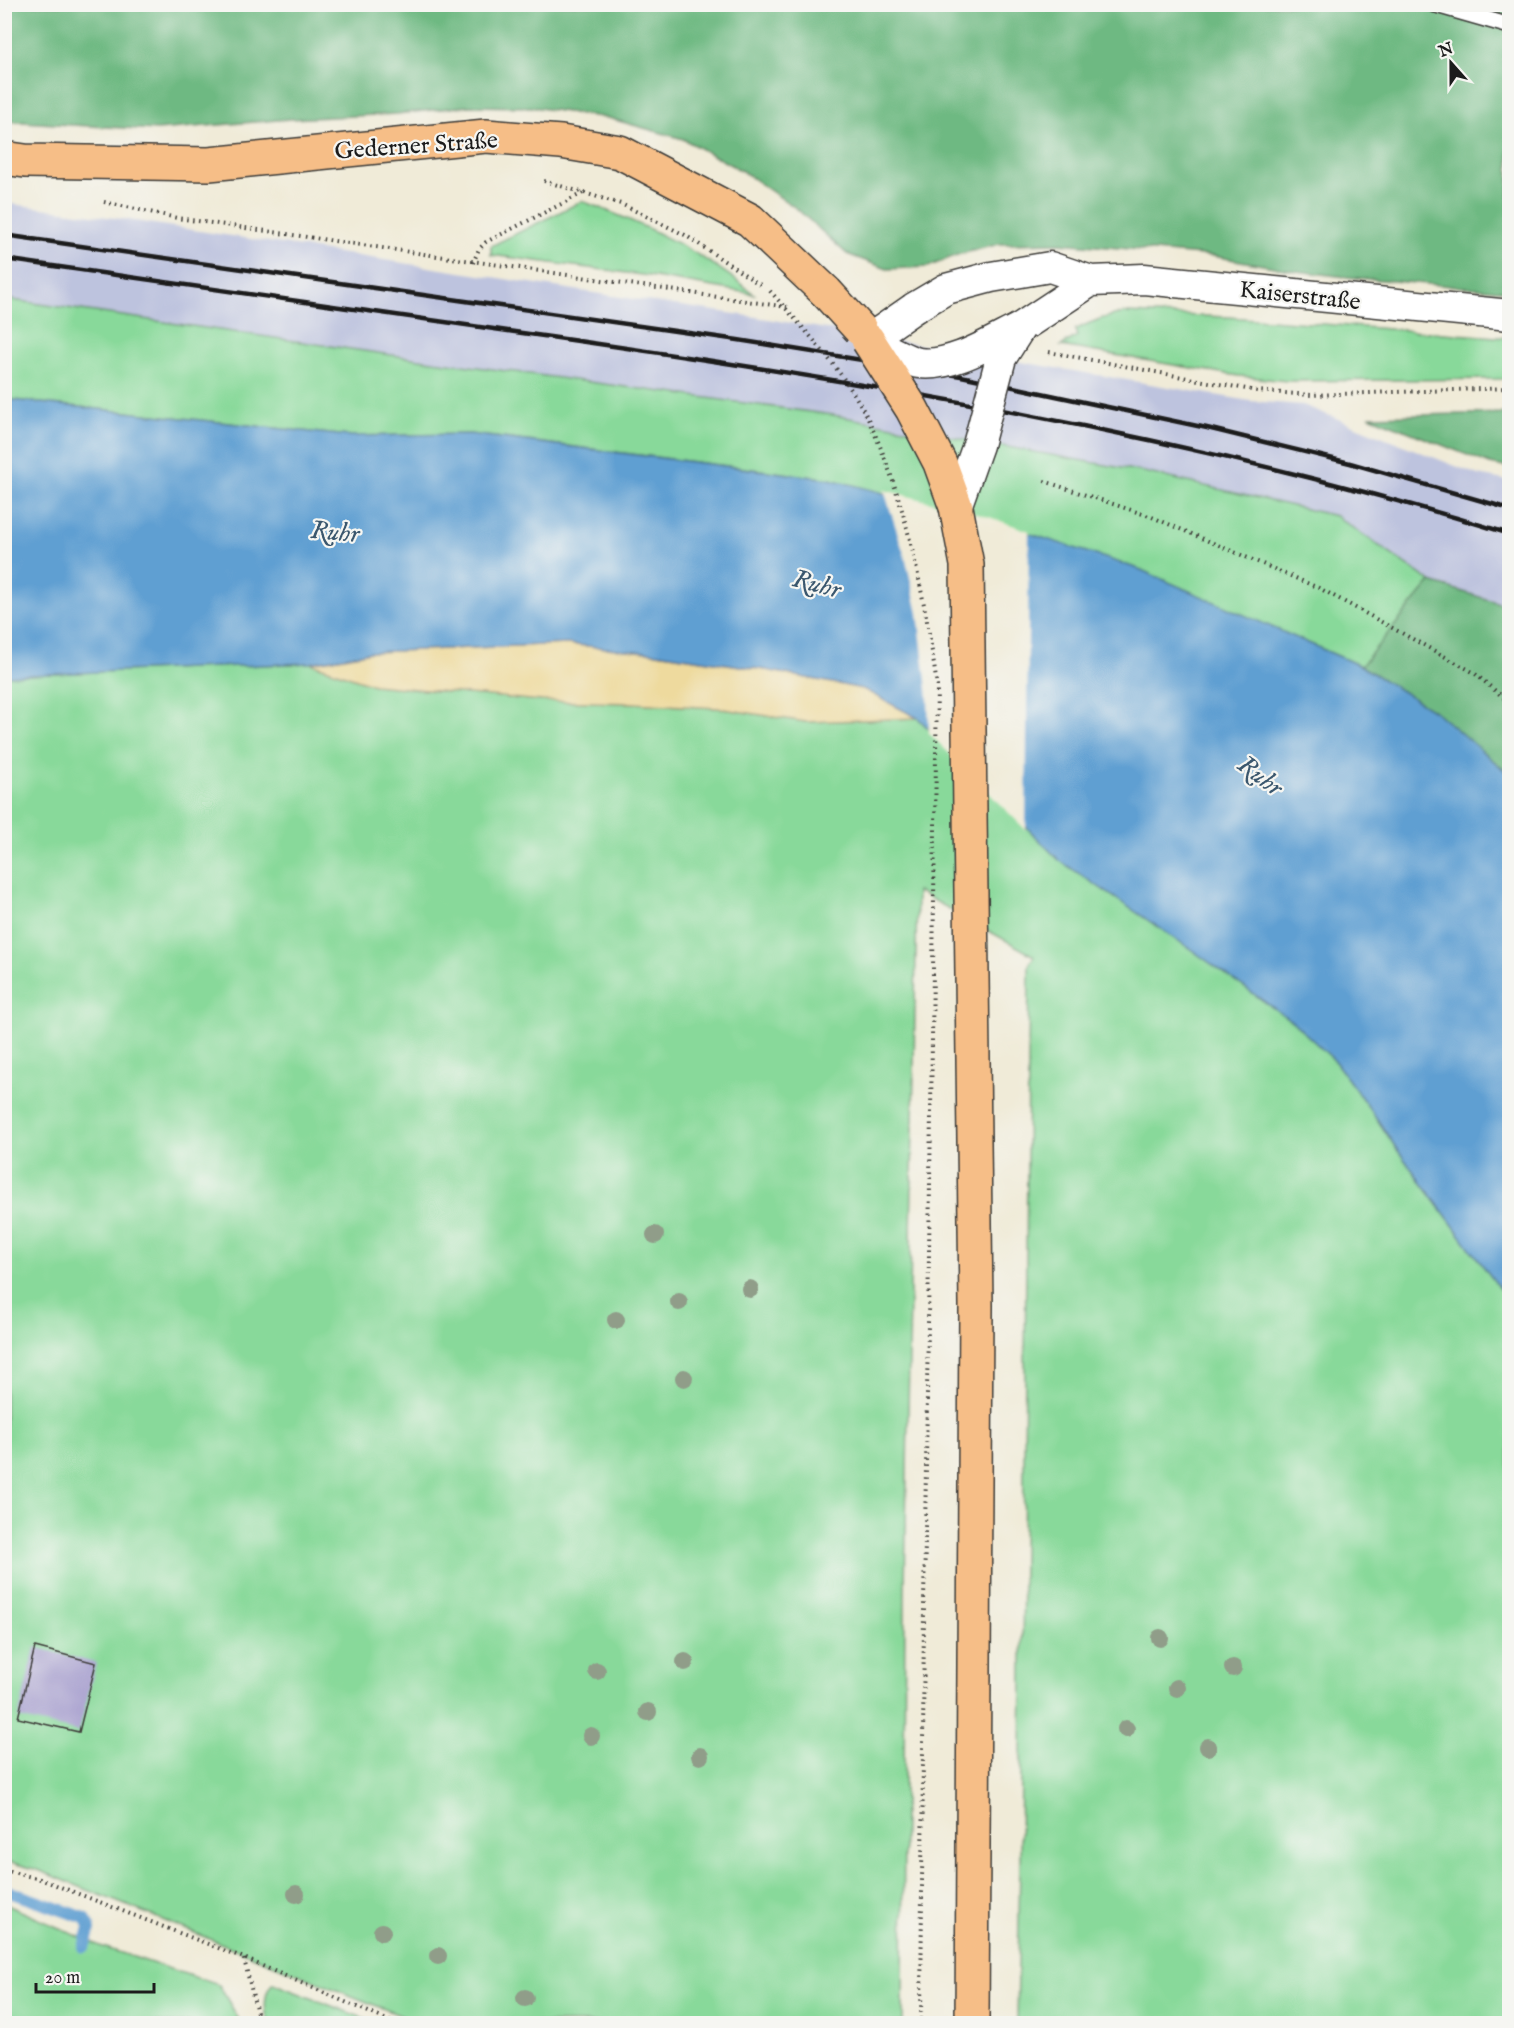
<svg xmlns="http://www.w3.org/2000/svg" width="1514" height="2028" viewBox="0 0 1514 2028" font-family="'IM FELL English',serif">
	<style>
		.industrial { fill: #bdc3de }
		.green { fill: #88d99a; stroke: #527a5b; stroke-width: 1.5 }
		.forest { fill: #6eb982; stroke: #456a4f; stroke-width: 1.5 }
		.sand { fill: #eeda9e; stroke: #857b5d; stroke-width: 1.5 }
		.water { fill: #5f9fd2; stroke: #3e5e77; stroke-width: 1.5 }
		.pier { fill: #f0ebd8 }
		.lines { fill: none; stroke-linecap: round; stroke-linejoin: round }
		.stream { stroke: #5f9fd2; stroke-width: 12 }
		.building { fill: #a69ece }
		.lane-casing { stroke: #3c3b38; stroke-width: 18 }
		.street-casing { stroke: #3c3b38; stroke-width: 33 }
		.primary-casing { stroke: #3c3b38; stroke-width: 36 }
		.path { stroke: #3c3b38; stroke-width: 4; stroke-dasharray: 1.5 4.5; stroke-linecap: butt }
		.lane { stroke: #fff; stroke-width: 15 }
		.street { stroke: #fff; stroke-width: 30 }
		.primary { stroke: #f6be87; stroke-width: 33 }
		.rail { stroke: #1c1c1c; stroke-width: 4.5 }
		.street-bridge-casing { stroke: #3c3b38; stroke-width: 33; stroke-linecap: butt }
		.primary-bridge-casing { stroke: #3c3b38; stroke-width: 36; stroke-linecap: butt }
		.path-bridge { stroke: #3c3b38; stroke-width: 4; stroke-dasharray: 1.5 4.5; stroke-linecap: butt }
		.street-bridge { stroke: #fff; stroke-width: 30 }
		.primary-bridge { stroke: #f6be87; stroke-width: 33 }
		.tree { fill: #909d89 }
		.labels { text-anchor: middle; stroke-width: 4.5; stroke-linejoin: round; paint-order: stroke }
		.street-label { font-size: 24px; fill: #1c1c1c; stroke: #f6f6f2 }
		.water-label { font-size: 26px; font-style: italic; fill: #3a576e; stroke: #f6f6f2 }
	</style>
	<rect width="100%" height="100%" fill="#f6f6f2"/>
	<filter id="ink" filterUnits="userSpaceOnUse"><feTurbulence type="fractalNoise" baseFrequency=".0167" numOctaves="2"/><feDisplacementMap in="SourceGraphic" scale="12" xChannelSelector="R" yChannelSelector="G"/><feConvolveMatrix kernelMatrix="1 2 1 2 8 2 1 2 1" color-interpolation-filters="sRGB"/></filter>
	<filter id="wash" filterUnits="userSpaceOnUse"><feTurbulence type="fractalNoise" baseFrequency=".008" numOctaves="4" result="noise"/><feDisplacementMap in="SourceGraphic" scale="24" xChannelSelector="R" yChannelSelector="G"/><feGaussianBlur stdDeviation="1.35" result="paint"/><feColorMatrix in="noise" values="0 0 0 0 0 0 0 0 0 0 0 0 0 0 0 0 0 1.4 0 .05"/><feComposite in="paint" operator="in"/></filter>
	<g filter="url(#wash)">
		<rect width="100%" height="100%" fill="#f0ebd8"/>
		<path class="industrial" d="M5 203 129 220 613 296 756 317 1250 401 1303 405 1478 475 1509 481V606L1431 582 1336 516 1144 472 833 415 433 361 5 299Z"/>
		<path class="green" d="M582 201C644 224 703 252 754 294L649 276 491 255V246Z
			M5 299 433 361 833 415 1144 472 1336 516 1431 582 1361 666 1138 569 830 479 470 434 349 436 5 399Z
			M1126 313 1228 317 1509 338V379L1287 381 1239 376 1061 346 1077 336 1075 330C1092 321 1107 315 1126 313Z
			M311 663 374 685 542 701 633 703 717 708 806 722 918 718 1059 860 1189 948 1293 1022 1333 1059 1375 1116 1396 1148 1509 1301V2023H1017L1020 1863 1029 965 1034 956 917 891 905 1589 903 2023H419L38 1870 5 1861V676Z
			M5 1904 100 1946 219 1985 241 2023H5Z
			M273 1983 280 1986 376 2023H269C264 2012 263 1992 273 1983Z"/>
		<path class="forest" d="M4 5H1509V291L1346 277 1296 271 1213 256 1060 243 999 244 957 255 928 267 887 269 847 254 797 209 742 171 683 139 608 118 532 107 468 106 397 114 290 119 157 130 5 121Z
			M1509 413V468L1490 464 1369 416Z
			M1431 582 1509 606V774L1436 712 1361 666Z"/>
		<path class="sand" d="M567 644 657 653 766 670 863 689 918 718 806 722 717 708 633 703 542 701 374 685 311 663 371 652Z"/>
		<path class="water" d="M4 399 349 436 470 434 830 479 988 520 1139 569 1361 666 1436 712 1509 774V1301L1396 1148 1375 1116 1333 1059 1293 1022 1189 948 1059 860 918 718 863 689 766 670 657 653 567 644 371 652 310 663 5 676Z"/>
		<path class="pier" d="M884 490 989 517 1029 531 1026 830 929 733 928 697 918 613 906 560Z"/>
		<g class="lines">
			<path class="stream" d="M4 1890 85 1918 90 1929 84 1947"/>
		</g>
		<g id="blocks">
			<path class="building" d="M35 1647 96 1663 79 1732 18 1718Z"/>
		</g>
	</g>
	<g filter="url(#ink)">
		<use href="#blocks" fill-opacity="0" stroke="#3c3b38" stroke-width="1.5"/>
		<g class="lines">
			<defs>
				<path id="lane" d="M1433 4 1510 26"/>
				<path id="street" d="M914 308 946 289 991 277 1050 267 1091 281 1144 279 1510 315
					M1020 328 1091 281"/>
				<path id="primary" d="M4 158 25 161 209 164 486 136 561 142 620 152 750 220 826 292
					M956 507 967 565 976 1305 972 2024"/>
			</defs>
			<use href="#lane" class="lane-casing"/>
			<use href="#street" class="street-casing"/>
			<use href="#primary" class="primary-casing"/>
			<path class="path" d="M544 181 621 204 685 235 762 286
				M104 202 177 218 787 307
				M473 263 479 249 486 242 585 192
				M1049 352 1257 391 1311 395 1510 388
				M1044 481 1152 517 1321 589 1473 672 1510 703
				M4 1870 40 1879 244 1958 396 2024
				M244 1959 257 2013 262 2024"/>
			<use href="#lane" class="lane"/>
			<use href="#street" class="street"/>
			<use href="#primary" class="primary"/>
			<path class="rail" d="M4 235 738 340 961 376 1207 428 1350 463 1510 509
				M4 259C175 282 345 307 515 332 850 379 1185 433 1510 534"/>
			<defs>
				<path id="street-bridge" d="M868 340C881 346 907 361 919 363 951 368 993 341 1020 328
					M868 340 914 308
					M956 507 978 445 1001 358 1020 328"/>
				<path id="primary-bridge" d="M826 292 860 329
					M868 340 912 409 940 463 956 507"/>
			</defs>
			<use href="#street-bridge" class="street-bridge-casing"/>
			<use href="#primary-bridge" class="primary-bridge-casing"/>
			<path class="path-bridge" d="M770 291C805 330 843 370 867 417 906 497 925 599 937 686L924 1606 921 2024"/>
			<use href="#street-bridge" class="street-bridge"/>
			<use href="#primary-bridge" class="primary-bridge"/>
		</g>
		<g class="tree">
			<circle cx="655" cy="1235" r="9"/>
			<circle cx="750" cy="1289" r="9"/>
			<circle cx="679" cy="1302" r="9"/>
			<circle cx="616" cy="1320" r="9"/>
			<circle cx="684" cy="1378" r="9"/>
			<circle cx="1160" cy="1638" r="9"/>
			<circle cx="685" cy="1662" r="9"/>
			<circle cx="1233" cy="1668" r="9"/>
			<circle cx="597" cy="1671" r="9"/>
			<circle cx="1177" cy="1688" r="9"/>
			<circle cx="648" cy="1712" r="9"/>
			<circle cx="1126" cy="1729" r="9"/>
			<circle cx="591" cy="1736" r="9"/>
			<circle cx="1208" cy="1747" r="9"/>
			<circle cx="700" cy="1756" r="9"/>
			<circle cx="296" cy="1894" r="9"/>
			<circle cx="382" cy="1932" r="9"/>
			<circle cx="438" cy="1956" r="9"/>
			<circle cx="525" cy="1998" r="9"/>
		</g>
	</g>
	<g class="labels">
		<g class="street-label">
			<text transform="translate(416 145) rotate(-4)" y="8">Gederner Straße</text>
			<text transform="translate(1300 295) rotate(6)" y="8">Kaiserstraße</text>
		</g>
		<g class="water-label">
			<text transform="translate(335 531) rotate(5)" y="9">Ruhr</text>
			<text transform="translate(817 583) rotate(15)" y="9">Ruhr</text>
			<text transform="translate(1261 775) rotate(37)" y="9">Ruhr</text>
		</g>
	</g>
	<rect width="1514" height="2028" fill="none" stroke="#f6f6f2" stroke-width="24"/>
	<g transform="translate(1451 63) rotate(339)" stroke="#f6f6f2" stroke-width="4.5" paint-order="stroke">
	<path d="M0-4.5L10 22L0 15L-10 22Z" fill="#1c1c1c"/>
	<text y="-9" font-size="16" font-weight="bold" text-anchor="middle" fill="#1c1c1c">N</text>
	</g>
	<path d="M36 1983v9h118v-9" fill="none" stroke="#1c1c1c" stroke-width="3"/>
	<text x="45" y="1983" font-size="18" fill="#1c1c1c" stroke="#f6f6f2" stroke-width="4.5" paint-order="stroke">20 m</text>
</svg>
